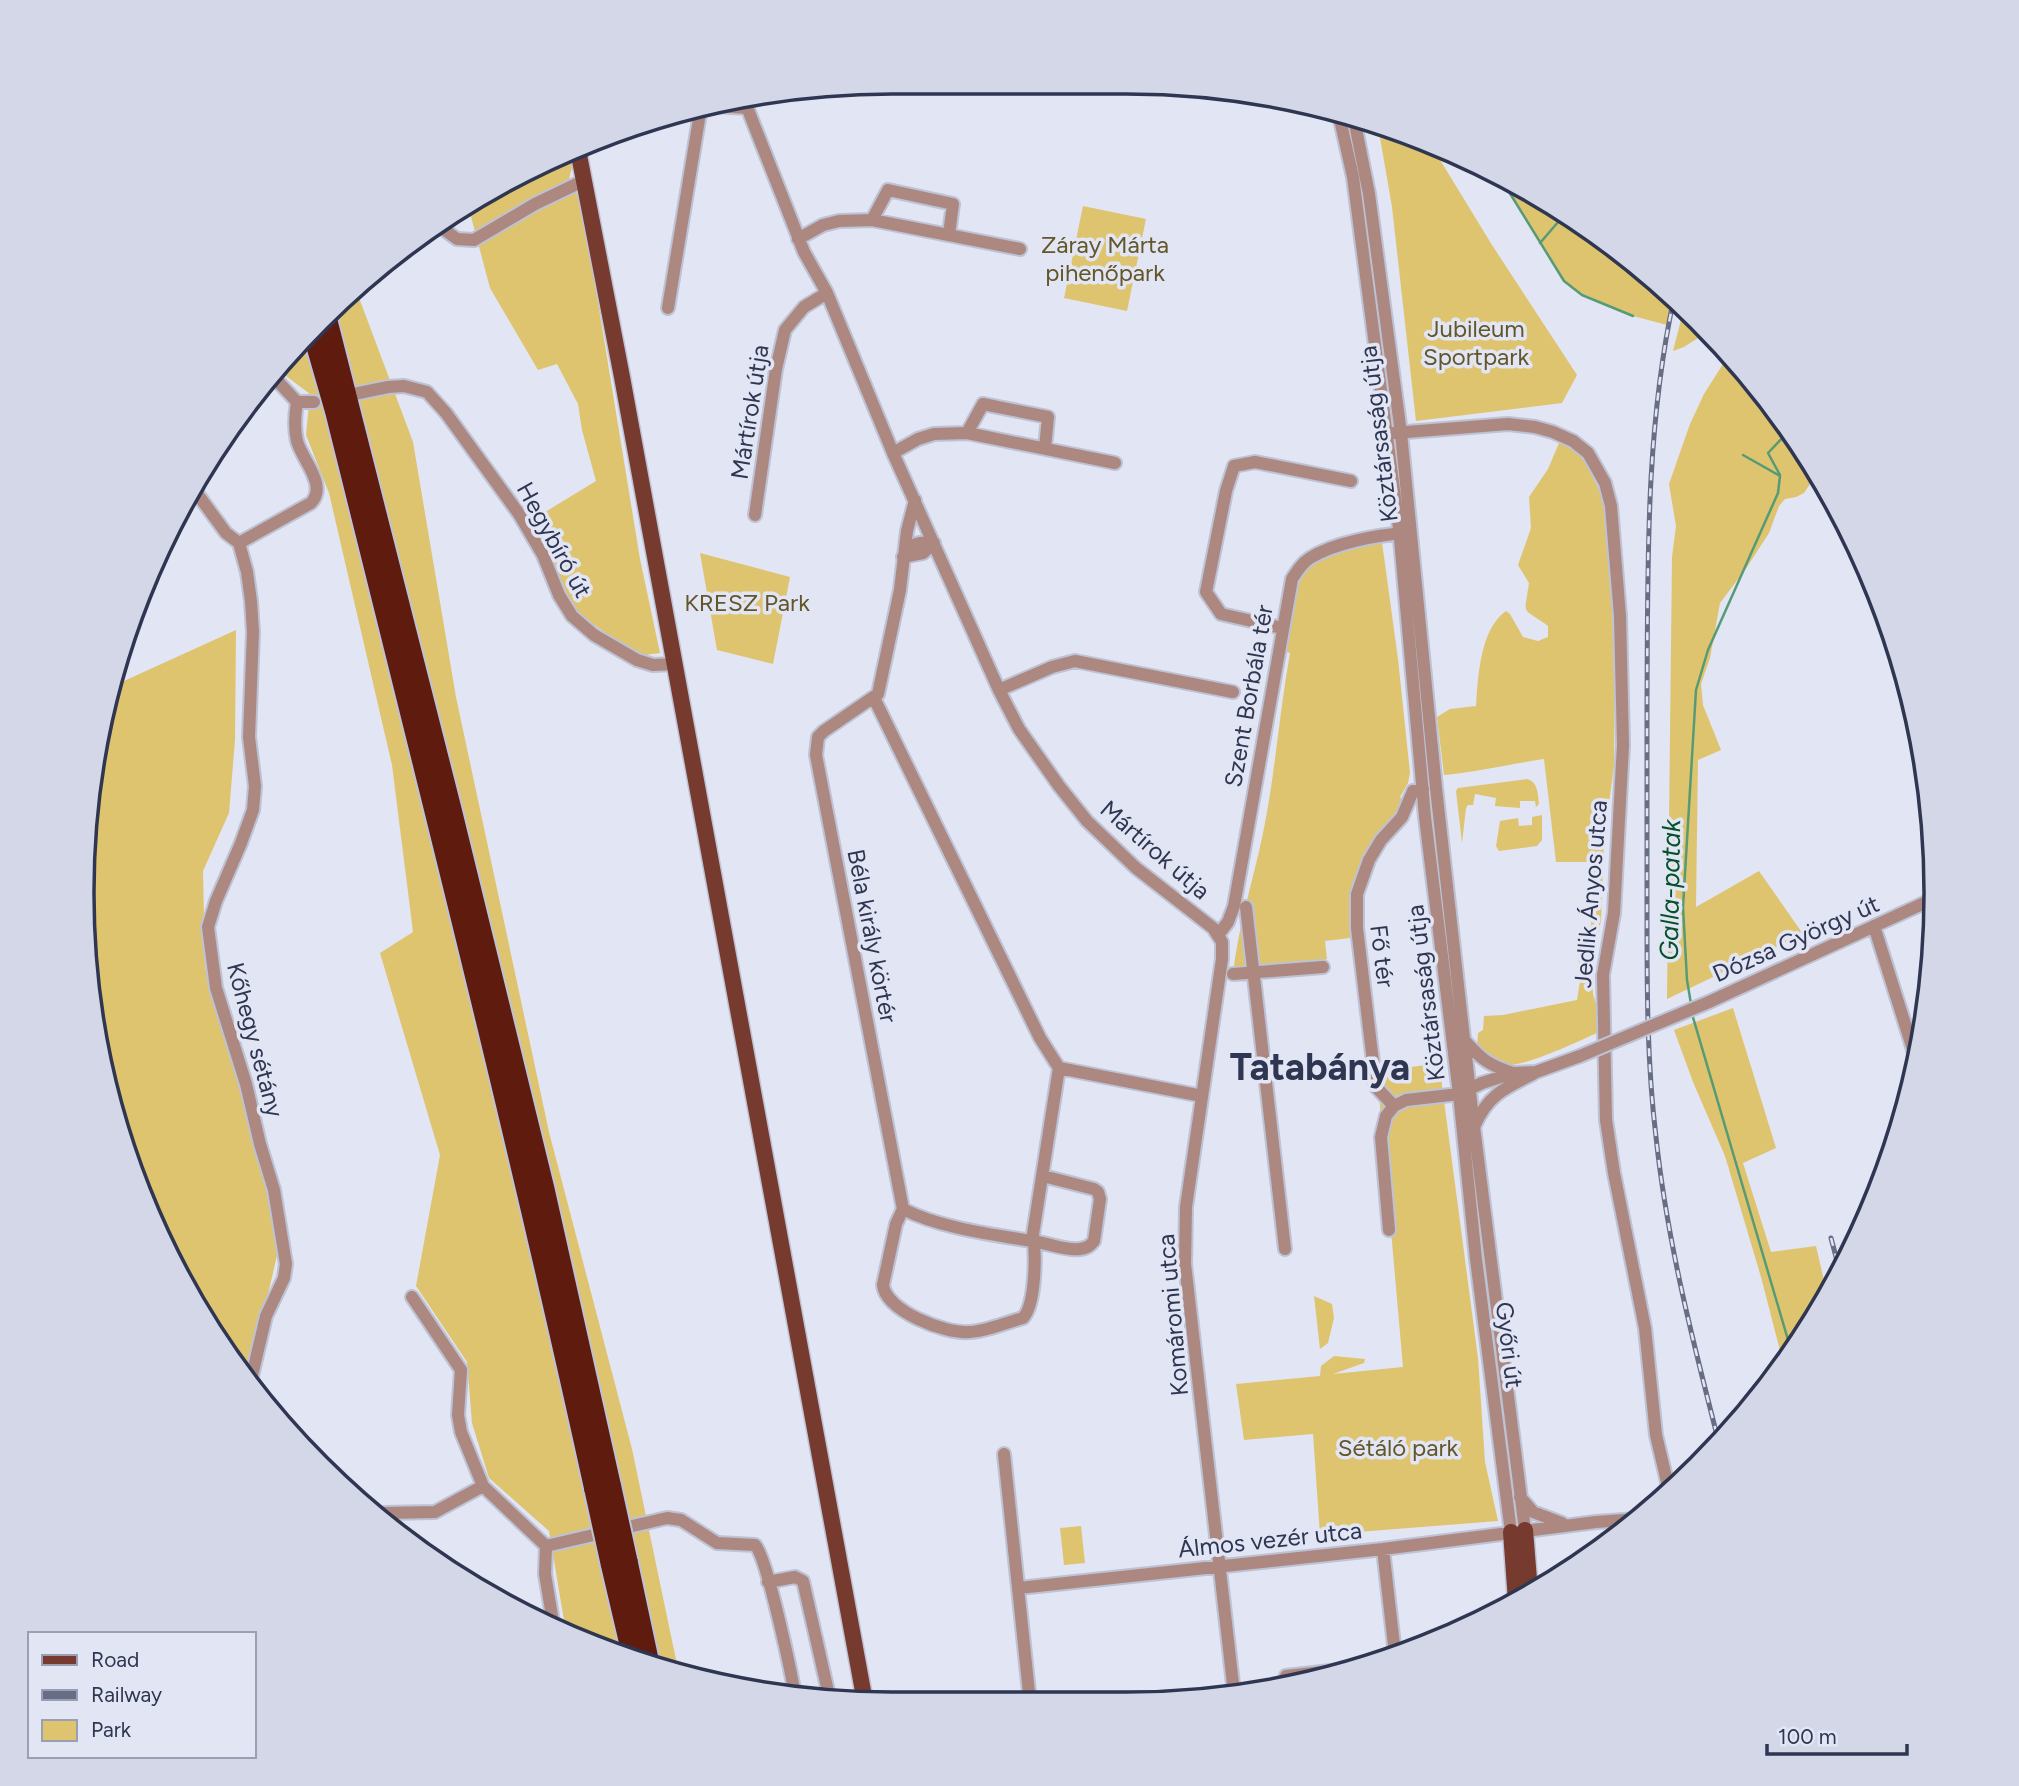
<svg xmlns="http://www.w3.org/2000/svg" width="2019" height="1786" viewBox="0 0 2019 1786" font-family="Figtree,sans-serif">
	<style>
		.green { fill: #dfc46f }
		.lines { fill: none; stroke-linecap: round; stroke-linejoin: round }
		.stream { stroke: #569b75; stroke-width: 2.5 }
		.minor-casing { stroke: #bdc2d4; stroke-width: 16 }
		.major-casing { stroke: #bdc2d4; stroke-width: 19 }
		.highway-casing { stroke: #bdc2d4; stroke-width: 23 }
		.minor { stroke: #ac8880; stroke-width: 12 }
		.major { stroke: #763a2e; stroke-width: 16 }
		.highway { stroke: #601b0f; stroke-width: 19 }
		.rail-casing { stroke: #676d85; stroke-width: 5 }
		.rail { stroke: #e1e5f4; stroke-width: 2.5; stroke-dasharray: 8; stroke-linecap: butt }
		.minor-bridge-casing { stroke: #bdc2d4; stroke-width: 16; stroke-linecap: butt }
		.highway-bridge-casing { stroke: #bdc2d4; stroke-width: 23; stroke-linecap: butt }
		.minor-bridge { stroke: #ac8880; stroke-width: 12 }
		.highway-bridge { stroke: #601b0f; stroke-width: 19 }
		.labels { text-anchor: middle; stroke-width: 7; stroke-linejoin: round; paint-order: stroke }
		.park-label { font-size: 24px; fill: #635629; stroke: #e1e5f4 }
		.street-label { font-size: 24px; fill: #2f3652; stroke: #e1e5f4 }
		.water-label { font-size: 26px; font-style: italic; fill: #055228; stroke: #e1e5f4 }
		.town-label { font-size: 38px; font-weight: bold; fill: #2f3652; stroke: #e1e5f4 }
		.rim { fill: none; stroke: #2f3652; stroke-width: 3.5 }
	</style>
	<rect width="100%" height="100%" fill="#e1e5f4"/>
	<path class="green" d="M1378 126 1426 141 1434 150 1492 245 1577 375 1562 403 1416 421 1392 207Z
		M569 153 572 167 568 183 581 199 640 559 660 653 638 656 575 611 532 520 596 481 582 430 578 404 557 364 538 370 490 288 469 209 534 166Z
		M1498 174 1532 191 1660 283 1673 297 1667 325 1633 316 1572 289 1564 281Z
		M1083 206 1146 219 1127 311 1064 298Z
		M355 287 413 442 456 697 549 1132 632 1449 679 1674 566 1632 549 1531 489 1478 472 1423 467 1362 416 1286 440 1155 380 953 413 932 392 765 329 493 306 435 310 394 282 373 280 368Z
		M1684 308 1701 327 1698 338 1684 347 1673 351Z
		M1728 356 1769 399 1816 475 1804 493 1796 497 1785 499 1779 506 1769 533 1745 570 1720 603 1710 658 1701 684 1703 705 1721 750 1698 760 1696 907 1759 871 1803 934 1667 999 1672 557 1676 526 1669 484 1690 424 1704 394Z
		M1559 443 1579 451 1603 497 1611 546 1615 632 1614 766 1604 841 1601 920 1592 965 1593 994 1599 1014V1032C1579 1041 1523 1068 1504 1065 1493 1063 1485 1054 1477 1047L1478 1033 1483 1030 1484 1016 1503 1015 1577 1000 1580 981 1577 932 1591 926 1594 862H1556L1544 759C1510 764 1478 772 1444 775L1437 717 1450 709 1476 706C1478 677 1480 629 1506 611L1510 614 1523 637 1538 641 1548 637V626C1521 606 1524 618 1529 583L1518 565 1531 528 1529 497 1548 469Z
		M1381 535 1398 659 1410 773 1408 783 1400 797 1406 805 1361 879 1358 937 1325 941 1327 959 1322 960 1323 967 1233 974C1238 928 1252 884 1262 838 1275 777 1279 714 1290 653L1278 650 1288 592 1307 559Z
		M700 553 790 577 773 664 717 650Z
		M236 630 235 740 229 813 203 871 205 967 282 1234 249 1376 166 1252 110 1103 84 946 98 735 113 686Z
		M1527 779C1538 782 1538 794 1539 804L1536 807 1535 801H1520V808L1495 806 1496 798 1475 794 1473 805H1468L1466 808 1462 843 1456 791 1458 788Z
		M1542 815V840L1537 846 1499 851 1496 846 1500 821 1518 818 1519 826 1532 825V817Z
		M1733 1008 1776 1148 1743 1163 1771 1252 1816 1246 1828 1298 1783 1362 1761 1277 1725 1156 1693 1082 1674 1030Z
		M1439 1063 1478 1358 1485 1462 1498 1521 1320 1535 1313 1434 1244 1440 1236 1384 1320 1376 1321 1366 1334 1356 1365 1359 1364 1363 1333 1374 1403 1367 1377 1072Z
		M1314 1296 1332 1304 1334 1318 1328 1343 1320 1349Z
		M1081 1526 1085 1563 1064 1565 1060 1528Z"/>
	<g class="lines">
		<path class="stream" d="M1498 174 1564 281 1582 295 1633 316
			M1540 243 1559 221
			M1780 475 1768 453 1789 431
			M1691 1004 1687 980 1683 907 1696 690 1708 650 1778 493 1780 476 1743 455
			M1692 1014 1791 1350"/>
		<defs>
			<path id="minor" d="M745 102 804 252 827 293 893 453 999 690 1019 729 1059 786 1087 821 1136 868 1213 928 1222 942V959L1186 1207 1185 1264 1234 1693
				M715 106 748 108
				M1339 115 1353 177 1399 528 1425 817 1459 1094 1476 1259 1511 1532
				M1354 119 1369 194 1401 433 1436 788 1473 1119 1525 1530
				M872 220 888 190 953 204 949 234
				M442 228 457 239 474 240 535 204 585 180
				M798 239 823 225 839 221 872 220 1020 249
				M668 308 701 107
				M272 375 297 402
				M354 394 388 387 404 386 427 392 446 413 519 514 543 555 559 595 572 616 594 635 637 660 653 665 675 664
				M297 402H314
				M967 433 983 404 1048 417 1045 448
				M1394 433 1508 424 1535 427 1553 432 1573 441 1588 453 1605 483 1611 506 1620 616 1623 745 1614 913 1603 975 1606 1120 1614 1173 1645 1328 1656 1435 1669 1490
				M893 453 918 439 934 434 967 433 1115 463
				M196 492 226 533 239 543
				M755 515 776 369 785 330 804 307 827 293
				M239 543 247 572 251 601 253 632 249 737 255 786 253 810 241 843 216 901 208 927 216 988 246 1084 260 1144 274 1190 286 1264 284 1278 266 1316 251 1380
				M239 543 311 503C328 485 302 460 297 441 294 428 295 414 297 402
				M903 557C911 543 919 541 934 543
				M903 557 923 553 934 543
				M1282 628 1221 614 1206 592 1226 491 1234 466 1255 462 1351 481
				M999 690 1052 667 1075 661 1233 692
				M874 698 1040 1038 1059 1068 1033 1234C1036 1253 1036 1304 1023 1318 1007 1322 985 1332 969 1332 945 1334 886 1311 883 1285L896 1224 903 1209 816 755 818 737 824 731 878 694 900 590 907 531 915 500
				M1246 907 1285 1249
				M1874 926 1916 1059
				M1218 935 1228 922 1234 906 1292 579C1297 571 1302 563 1310 558 1334 543 1377 535 1405 533
				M1233 974 1323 967
				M1709 1002 1933 899
				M1465 1041C1482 1060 1489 1065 1513 1073
				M1059 1068 1202 1096
				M1394 1106 1376 1087 1357 928V894L1369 860 1381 840 1402 817 1413 791 1423 789
				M1474 1127C1487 1096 1504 1088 1533 1074
				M903 1209C939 1228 996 1235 1037 1242 1051 1244 1066 1251 1080 1249 1087 1248 1090 1246 1094 1241L1100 1199 1098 1192 1094 1189 1043 1176
				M1389 1230 1381 1137 1386 1116 1394 1106 1406 1100 1459 1094 1482 1083 1513 1073 1536 1072 1580 1056
				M412 1297 461 1370 458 1415 461 1432 483 1486
				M1004 1454 1030 1702
				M1520 1497 1533 1512 1562 1523
				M384 1513 435 1512 483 1486 546 1546
				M546 1546 667 1518 681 1520 717 1543 755 1545C767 1557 791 1672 795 1695
				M546 1546 545 1574 554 1628
				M1383 1549 1395 1654
				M768 1582 795 1577 803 1581 830 1700
				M1019 1588 1383 1549 1596 1522 1638 1519
				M1283 1685 1286 1676 1358 1668"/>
			<path id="major" d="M578 150 622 377 865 1702
				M1525 1530 1530 1592
				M1511 1532 1516 1601"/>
			<path id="highway" d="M327 317 452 809 545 1189 612 1488
				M312 333 335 413C424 771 515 1129 594 1490
				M628 1561 650 1664
				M610 1563 632 1657"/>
		</defs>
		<use href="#minor" class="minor-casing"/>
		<use href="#major" class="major-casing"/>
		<use href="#highway" class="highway-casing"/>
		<use href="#minor" class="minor"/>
		<use href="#major" class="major"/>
		<use href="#highway" class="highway"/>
		<defs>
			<path id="rail" d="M1674 298C1645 431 1648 567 1647 702 1647 773 1647 845 1647 917 1647 990 1647 1063 1656 1137 1667 1241 1693 1342 1719 1443
				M1831 1238 1840 1272"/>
		</defs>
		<use href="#rail" class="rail-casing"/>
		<use href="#rail" class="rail"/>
		<defs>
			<path id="minor-bridge" d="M1580 1056 1709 1002"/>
			<path id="highway-bridge" d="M612 1488 628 1561
				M594 1490 610 1563"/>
		</defs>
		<use href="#minor-bridge" class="minor-bridge-casing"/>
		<use href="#highway-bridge" class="highway-bridge-casing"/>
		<use href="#minor-bridge" class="minor-bridge"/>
		<use href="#highway-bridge" class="highway-bridge"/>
	</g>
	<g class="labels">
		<g class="park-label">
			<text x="1105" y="253">Záray Márta<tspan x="1105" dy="28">pihenőpark</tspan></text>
			<text x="1476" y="337">Jubileum<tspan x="1476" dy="28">Sportpark</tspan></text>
			<text x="747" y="611">KRESZ Park</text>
			<text x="1398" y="1456">Sétáló park</text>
		</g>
		<g class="street-label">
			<text transform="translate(750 412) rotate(-81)" y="8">Mártírok útja</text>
			<text transform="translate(1379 434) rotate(-97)" y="8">Köztársaság útja</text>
			<text transform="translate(554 540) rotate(61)" y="8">Hegybíró út</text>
			<text transform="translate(1249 696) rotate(-80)" y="8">Szent Borbála tér</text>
			<text transform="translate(1155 850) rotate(41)" y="8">Mártírok útja</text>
			<text transform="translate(1591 894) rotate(-85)" y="8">Jedlik Ányos utca</text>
			<text transform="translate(872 936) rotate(79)" y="8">Béla király körtér</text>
			<text transform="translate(1796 939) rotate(-24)" y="8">Dózsa György út</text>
			<text transform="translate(1382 956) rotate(83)" y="8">Fő tér</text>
			<text transform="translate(1426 993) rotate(-97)" y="8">Köztársaság útja</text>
			<text transform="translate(255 1040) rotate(75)" y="8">Kőhegy sétány</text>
			<text transform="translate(1173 1315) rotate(-95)" y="8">Komáromi utca</text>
			<text transform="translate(1509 1345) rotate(83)" y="8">Győri út</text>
			<text transform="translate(1270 1540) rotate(-6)" y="8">Álmos vezér utca</text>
		</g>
		<g class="water-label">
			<text transform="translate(1670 890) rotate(-89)" y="9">Galla-patak</text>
		</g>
		<g class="town-label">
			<text x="1320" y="1080">Tatabánya</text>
		</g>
	</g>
	<path d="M0 0H2019V1786H0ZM892 94H1126A798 798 0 0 1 1924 892V894A798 798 0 0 1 1126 1692H892A798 798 0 0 1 94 894V892A798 798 0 0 1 892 94Z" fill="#d3d7e7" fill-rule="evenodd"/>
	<path class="rim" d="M892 94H1126A798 798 0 0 1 1924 892V894A798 798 0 0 1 1126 1692H892A798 798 0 0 1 94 894V892A798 798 0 0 1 892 94Z"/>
	<rect x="28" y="1632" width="228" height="126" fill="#e1e5f4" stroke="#9a9fb3" stroke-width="2"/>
	<rect x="42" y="1655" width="35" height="10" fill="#763a2e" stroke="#9a9fb3" stroke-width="2"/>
	<text x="91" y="1667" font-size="21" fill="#2f3652">Road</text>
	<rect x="42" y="1690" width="35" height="10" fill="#676d85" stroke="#9a9fb3" stroke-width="2"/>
	<text x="91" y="1702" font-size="21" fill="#2f3652">Railway</text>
	<rect x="42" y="1720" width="35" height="21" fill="#dfc46f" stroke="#9a9fb3" stroke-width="2"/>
	<text x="91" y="1737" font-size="21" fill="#2f3652">Park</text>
	<path d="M1767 1744v10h140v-10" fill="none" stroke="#2f3652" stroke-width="3.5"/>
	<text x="1778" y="1744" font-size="21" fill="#2f3652" stroke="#e1e5f4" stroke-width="5" paint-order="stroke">100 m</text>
</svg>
